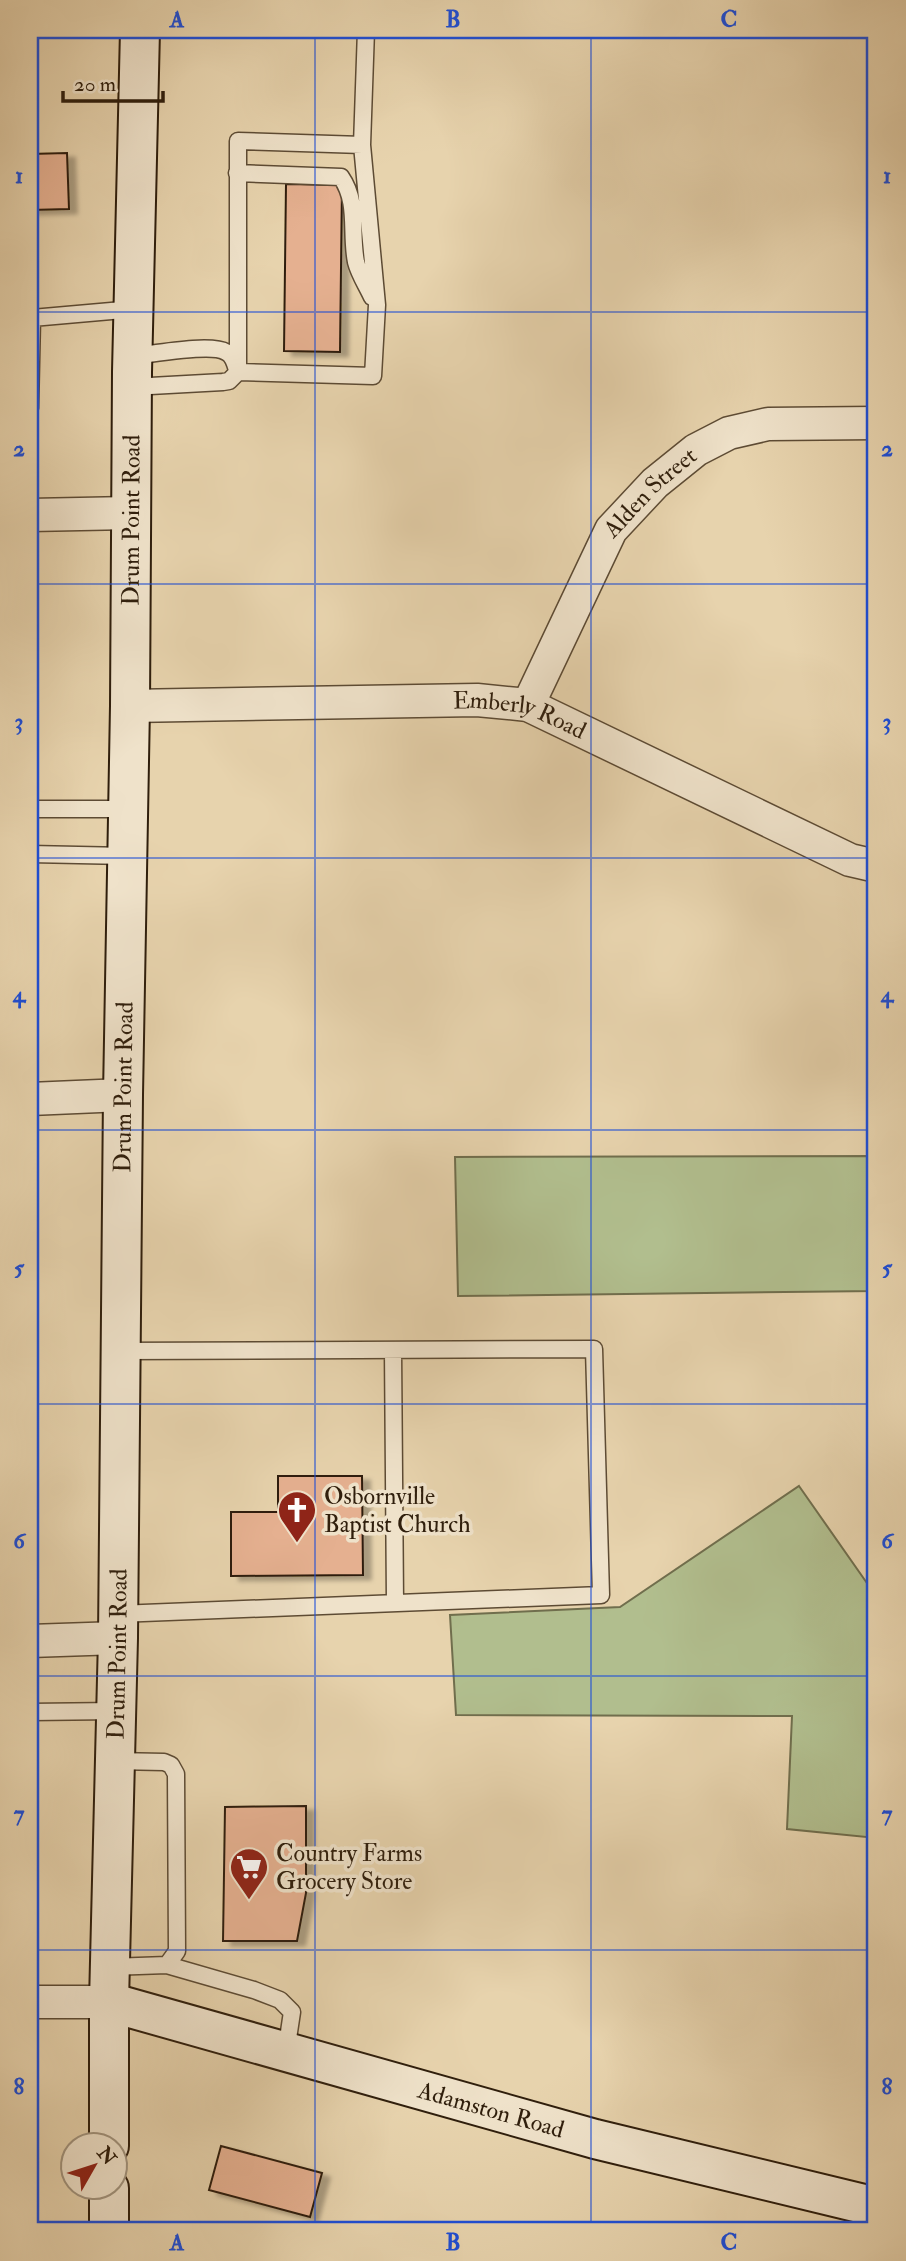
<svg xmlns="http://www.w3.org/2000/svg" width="906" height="2261" viewBox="0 0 906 2261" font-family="'IM FELL Double Pica',serif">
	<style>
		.green { fill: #b1be8e; stroke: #706e4d; stroke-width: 2 }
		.building { fill: #e5b090; stroke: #2f1e0c; stroke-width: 2; filter: url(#shadow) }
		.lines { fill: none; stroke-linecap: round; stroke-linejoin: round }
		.lane-casing { stroke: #5d4b34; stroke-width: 19 }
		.street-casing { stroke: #5d4b34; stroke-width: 35 }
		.secondary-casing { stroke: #2f1e0c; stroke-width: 42 }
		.lane { stroke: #efe2ca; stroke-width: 16 }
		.street { stroke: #efe2ca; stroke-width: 32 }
		.secondary { stroke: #efe2ca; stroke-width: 38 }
		.grid { fill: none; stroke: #1d4ed8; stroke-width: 2; stroke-opacity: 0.55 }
		.labels { text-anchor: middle; stroke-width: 7; stroke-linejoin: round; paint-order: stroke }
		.street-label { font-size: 24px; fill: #2f1e0c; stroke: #efe2ca }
		.poi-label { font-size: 24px; fill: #2f1e0c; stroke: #efe2ca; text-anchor: start }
		.neatline { fill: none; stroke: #1d4ed8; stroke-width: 2.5 }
		.grid-label { font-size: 23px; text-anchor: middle; font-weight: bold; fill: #1d4ed8 }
	</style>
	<defs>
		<filter id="shadow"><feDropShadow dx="8" dy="4.5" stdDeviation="2" flood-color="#0004"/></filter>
	</defs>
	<rect width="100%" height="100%" fill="#e7d3ad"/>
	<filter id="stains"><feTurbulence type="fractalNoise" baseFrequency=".00286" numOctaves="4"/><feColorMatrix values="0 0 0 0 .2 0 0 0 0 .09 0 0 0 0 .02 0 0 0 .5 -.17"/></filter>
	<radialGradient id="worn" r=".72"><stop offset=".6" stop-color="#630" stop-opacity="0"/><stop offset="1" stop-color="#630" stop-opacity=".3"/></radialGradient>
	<path class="green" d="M876 1156V1291L458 1296 455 1157Z
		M799 1486 876 1596V1838L787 1829 792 1716 456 1715 450 1615 620 1607Z"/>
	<path class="building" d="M67 153 69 209 30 210V154Z
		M286 184 342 185 340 352 284 351Z
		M278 1476H362L363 1575 231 1576V1512H278Z
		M306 1806V1893L297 1941H223L225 1807Z
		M221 2146 322 2173 310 2217 209 2190Z"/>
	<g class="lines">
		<defs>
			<path id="lane" d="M237 173 341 177C359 203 350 232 356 262 359 274 367 286 372 297
				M133 356C153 354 211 343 226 352 233 355 235 363 237 370
				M238 372V141L362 145
				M132 387 223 382 229 381 238 372 373 376 377 305 362 145 366 30
				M30 408 32 318 134 309
				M30 809H128
				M30 854 127 856
				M393 1350 395 1603
				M118 1614 601 1595 594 1349 120 1351
				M30 1712 116 1711
				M167 1965 254 1990 280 2000 292 2012 286 2052
				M110 1967 167 1965 177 1951 176 1774 171 1765 164 1762 115 1761"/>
			<g id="street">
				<path d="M30 515 130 513"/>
				<path id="s1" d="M528 705 611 530 655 483 696 450 729 433 768 424 876 423"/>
				<path id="s2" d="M130 706 477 700 528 705 850 860 876 866"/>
				<path d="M30 1099 123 1095"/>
				<path d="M30 1641 118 1638"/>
				<path d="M30 2002H109"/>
			</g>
			<g id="secondary">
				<path id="s3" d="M109 2002 595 2139 876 2207"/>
				<path id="s4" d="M109 2146V2002L118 1638 123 1095 130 706 132 372 140 30"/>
				<path d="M109 2188V2231"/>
			</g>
		</defs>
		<use href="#lane" class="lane-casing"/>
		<use href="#street" class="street-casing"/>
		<use href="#secondary" class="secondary-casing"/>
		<use href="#lane" class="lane"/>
		<use href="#street" class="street"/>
		<use href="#secondary" class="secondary"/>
	</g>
	<path class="grid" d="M315 30V2231M591 30V2231M30 312H876M30 584H876M30 858H876M30 1130H876M30 1404H876M30 1676H876M30 1950H876"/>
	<defs>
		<symbol id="church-pin" viewBox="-11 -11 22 30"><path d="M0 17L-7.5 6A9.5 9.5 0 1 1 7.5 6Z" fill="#8f2418" stroke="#efe2ca"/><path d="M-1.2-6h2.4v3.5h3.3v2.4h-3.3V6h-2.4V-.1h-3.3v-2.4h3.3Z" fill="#fff"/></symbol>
		<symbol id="supermarket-pin" viewBox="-11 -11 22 30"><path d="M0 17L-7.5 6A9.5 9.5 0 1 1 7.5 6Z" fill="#8f2418" stroke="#efe2ca"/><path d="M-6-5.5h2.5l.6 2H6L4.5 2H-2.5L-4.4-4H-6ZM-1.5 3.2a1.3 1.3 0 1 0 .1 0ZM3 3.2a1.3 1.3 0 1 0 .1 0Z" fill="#fff"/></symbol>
	</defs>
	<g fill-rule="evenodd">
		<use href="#church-pin" x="275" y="1488" width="44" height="60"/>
		<use href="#supermarket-pin" x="227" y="1845" width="44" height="60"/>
	</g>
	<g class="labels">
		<g class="street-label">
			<text dy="8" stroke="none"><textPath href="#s1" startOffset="248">Alden Street</textPath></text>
			<text dy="8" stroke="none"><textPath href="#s4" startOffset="1626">Drum Point Road</textPath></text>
			<text dy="8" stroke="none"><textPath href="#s2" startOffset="392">Emberly Road</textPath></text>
			<text dy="8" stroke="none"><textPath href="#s4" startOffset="1059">Drum Point Road</textPath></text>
			<text dy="8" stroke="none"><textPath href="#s4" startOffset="492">Drum Point Road</textPath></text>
			<text dy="8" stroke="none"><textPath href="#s3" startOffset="397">Adamston Road</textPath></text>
		</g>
		<g class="poi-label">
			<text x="324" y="1504">Osbornville<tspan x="324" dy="28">Baptist Church</tspan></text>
			<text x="276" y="1861">Country Farms<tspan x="276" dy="28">Grocery Store</tspan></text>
		</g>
	</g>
	<rect width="906" height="2261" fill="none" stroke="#e7d3ad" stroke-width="77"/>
	<g transform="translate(94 2166) rotate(51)"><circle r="33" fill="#efe2ca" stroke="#a2947e" stroke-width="2"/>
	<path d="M0-5L12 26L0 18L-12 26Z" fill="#8f2418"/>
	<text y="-10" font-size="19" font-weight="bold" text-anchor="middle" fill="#2f1e0c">N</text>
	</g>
	<path d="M63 91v10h100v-10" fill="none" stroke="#2f1e0c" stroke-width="3.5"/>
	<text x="74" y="91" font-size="21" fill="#2f1e0c" stroke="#efe2ca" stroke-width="5" paint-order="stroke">20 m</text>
	<rect x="38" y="38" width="829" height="2184" class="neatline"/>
	<g class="grid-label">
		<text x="177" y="27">A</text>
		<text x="453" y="27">B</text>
		<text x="729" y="27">C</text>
		<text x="19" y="183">1</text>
		<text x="887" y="183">1</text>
		<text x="19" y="456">2</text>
		<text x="887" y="456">2</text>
		<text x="19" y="729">3</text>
		<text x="887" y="729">3</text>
		<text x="19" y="1002">4</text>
		<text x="887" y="1002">4</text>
		<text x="19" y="1275">5</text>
		<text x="887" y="1275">5</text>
		<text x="19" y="1548">6</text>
		<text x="887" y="1548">6</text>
		<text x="19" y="1821">7</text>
		<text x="887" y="1821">7</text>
		<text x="19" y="2094">8</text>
		<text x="887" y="2094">8</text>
		<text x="177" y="2250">A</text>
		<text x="453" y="2250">B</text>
		<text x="729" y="2250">C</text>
	</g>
	<rect width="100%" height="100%" filter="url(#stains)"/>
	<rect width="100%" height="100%" fill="url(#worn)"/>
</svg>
